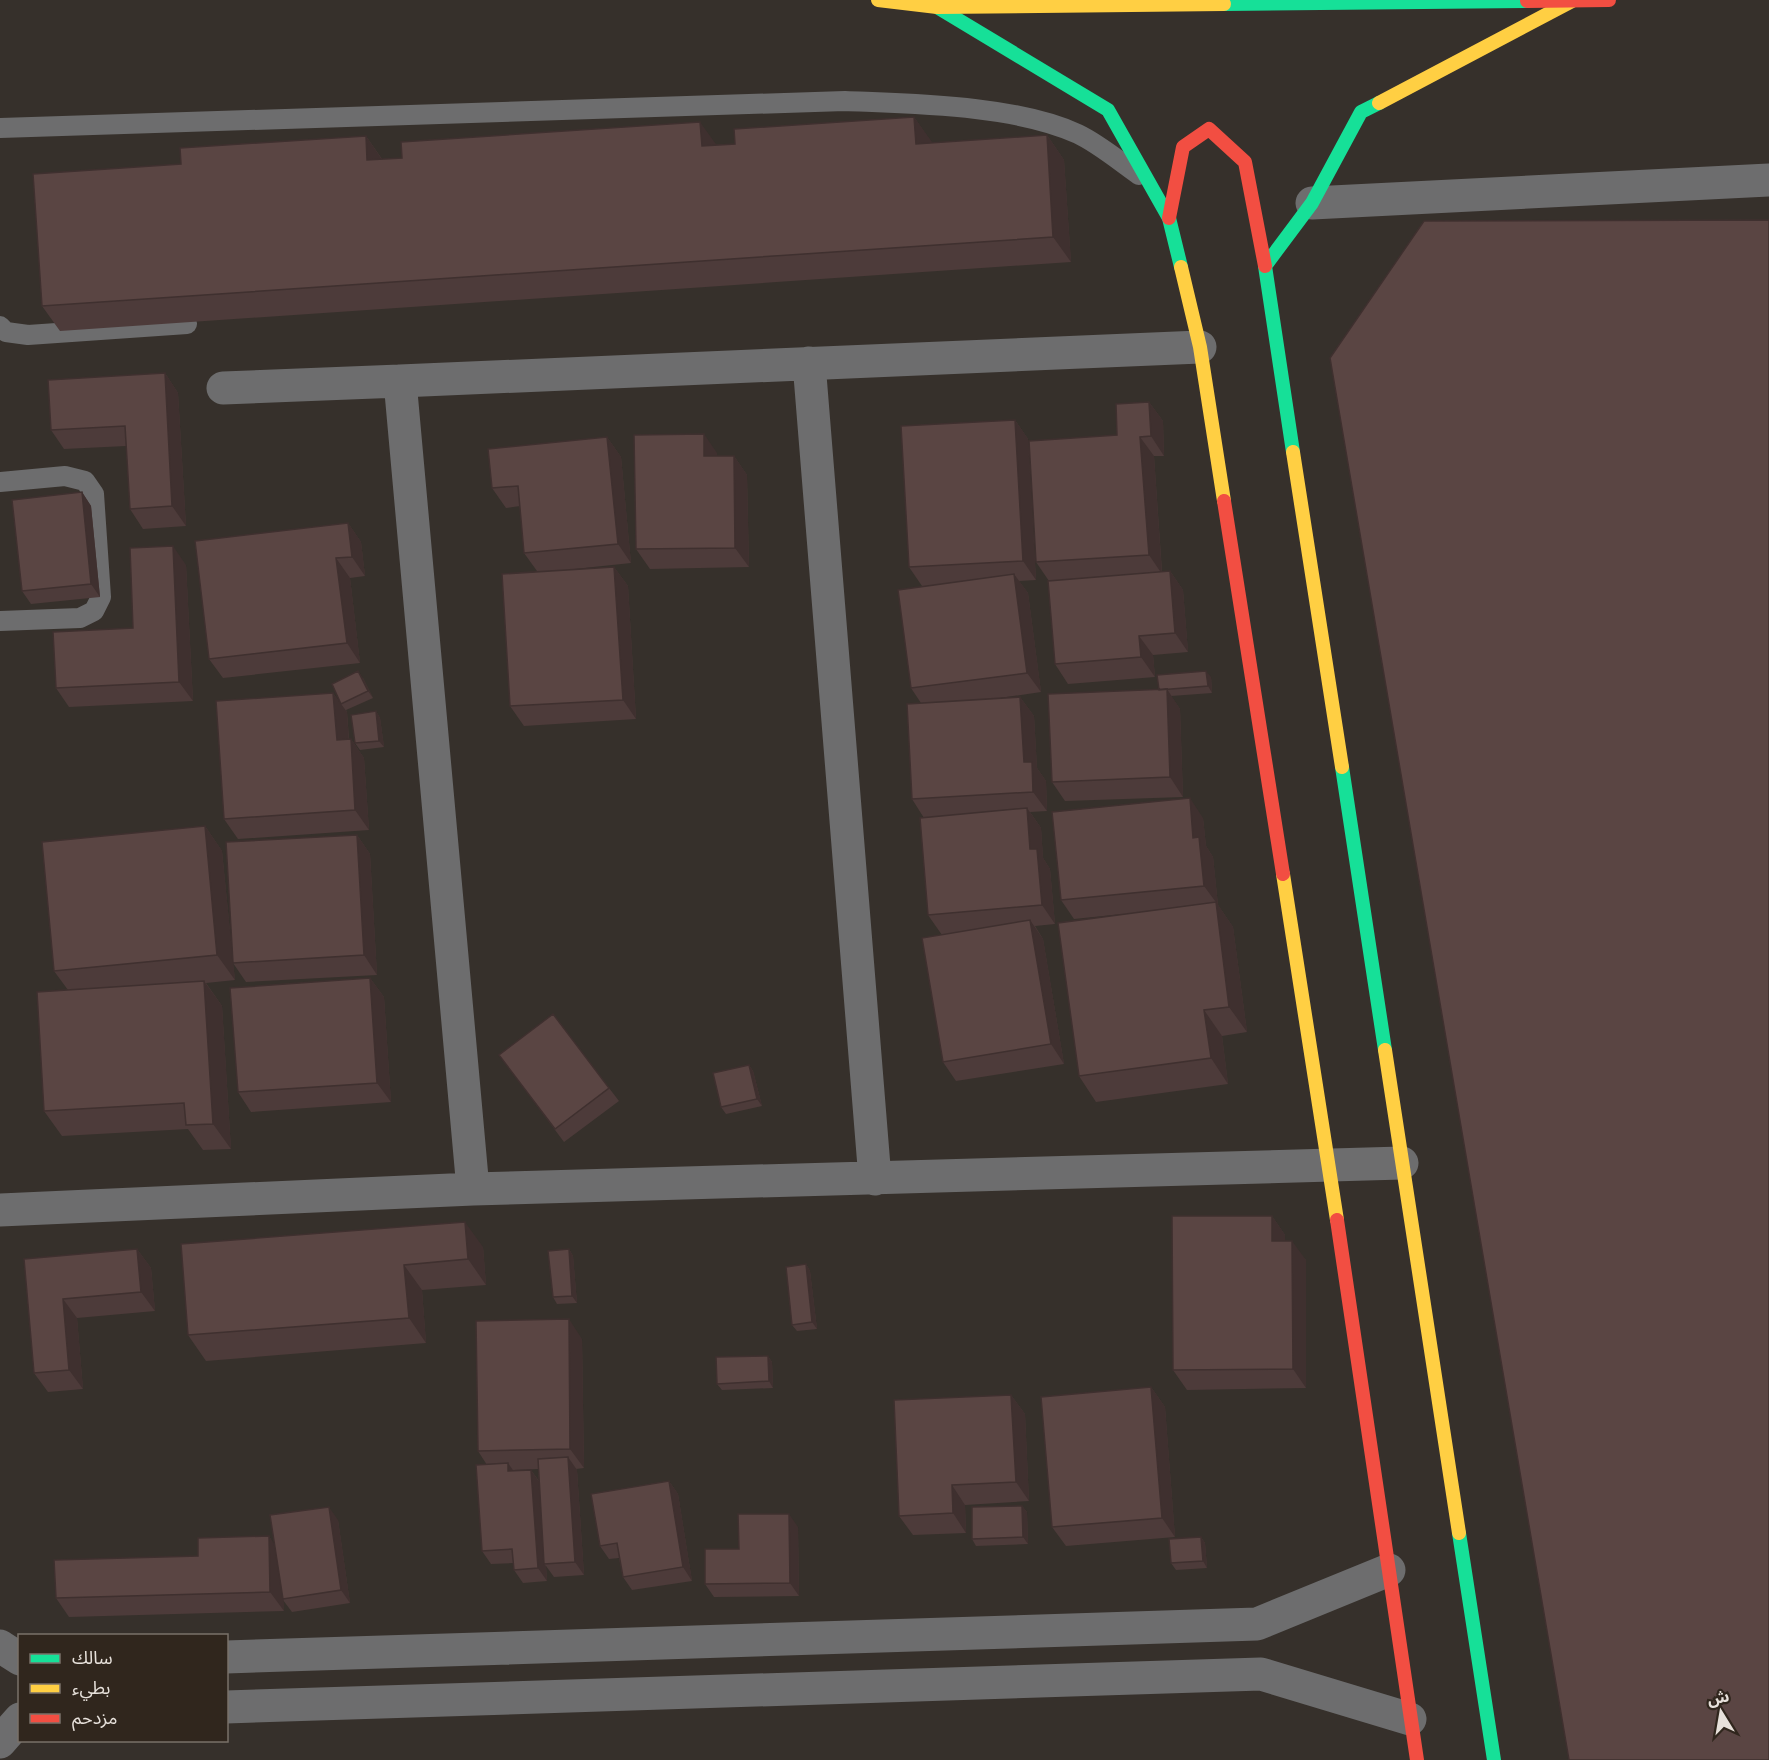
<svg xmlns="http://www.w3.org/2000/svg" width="1769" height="1760" viewBox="0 0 1769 1760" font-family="Manrope,'Noto Sans Arabic',sans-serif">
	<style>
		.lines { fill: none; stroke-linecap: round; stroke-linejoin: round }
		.lane { stroke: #6d6d6e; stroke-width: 20 }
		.street { stroke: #6d6d6e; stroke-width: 33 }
		.fast { stroke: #16e098; stroke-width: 14 }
		.slow { stroke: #ffcf43; stroke-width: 14 }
		.jam { stroke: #f24e42; stroke-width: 14 }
		.wall { fill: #4d3b3a; fill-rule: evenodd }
		.shaded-wall { fill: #3f302f }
		.building { fill: #5a4543; stroke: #3f302f; stroke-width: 1.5 }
	</style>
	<rect width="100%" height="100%" fill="#36302b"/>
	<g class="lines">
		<path class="lane" d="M0 128 845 101C914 104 1015 105 1078 134 1099 144 1119 161 1139 175
			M0 326 6 332 28 335 187 324
			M0 482 65 476 85 481 94 494 101 597 94 611 80 618 0 621"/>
		<path class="street" d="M1312 203 1769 180
			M809 363 875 1179
			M223 388 400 381
			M473 1189 400 381 1200 347
			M0 1210 473 1189 1402 1163
			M0 1646 20 1659
			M226 1657 1257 1624 1389 1570
			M226 1707 1261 1674 1410 1719
			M0 1742 20 1719"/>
		<path class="fast" d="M1224 4 1527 1
			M937 7 1108 110 1169 218 1181 267
			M1293 452 1265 266 1312 203 1361 112 1379 103
			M1342 767 1385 1050
			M1459 1533 1494 1760"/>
		<path class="slow" d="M878 0 937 7 1224 4
			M1379 103 1572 1
			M1181 267 1200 347 1224 501
			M1293 452 1342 767
			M1283 874 1337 1220
			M1385 1050 1459 1533"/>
		<path class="jam" d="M1527 1 1609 0
			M1169 218 1183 147 1209 129 1245 162 1265 266
			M1224 501 1283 874
			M1337 1220 1417 1760"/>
	</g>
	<path class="wall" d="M914 117 932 143 1047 135 1064 160 1071 262 60 331 42 306 181 164 366 136 382 159 735 144Z
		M165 373 178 393 186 526 143 529 130 509 126 446 64 449 51 430Z
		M1149 402 1163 421 1164 456H1154L1162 571H1170L1183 590 1188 652 1153 655 1155 677 1068 684 1055 664 1049 581 1036 562Z
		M1015 420 1028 439 1036 580 1019 581 1028 593 1041 692 993 699 1020 697 1034 716 1037 768 1046 781 1047 811 1030 812 1041 828 1043 858 1050 869 1055 924 1035 926 1043 939 1064 1064 956 1081 943 1062 942 935 928 915 924 818 912 799 921 703 911 688 922 586 909 567Z
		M607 437 621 457 631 563 565 570 614 567 628 586 636 719 524 726 510 706 537 571 524 553 520 506 506 508 492 488Z
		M717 453V456H734L747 475 749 567 650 569 636 549Z
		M82 492 91 506 100 597 31 604 22 591Z
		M348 523 361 542 365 576 350 578 360 663 223 678 209 659Z
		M186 565 193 701 69 707 56 688 133 628Z
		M1211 677 1212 693 1171 696 1180 709 1183 797 1065 801 1052 782 1159 690Z
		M363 678 373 698 346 710 347 712 349 739H351L364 758 369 830 238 839 224 819 333 693 340 703Z
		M376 711 380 718 384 747 360 750 355 743Z
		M1203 818 1206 846 1213 857 1218 905 1233 927 1247 1032 1222 1036 1228 1084 1096 1102 1079 1076 1123 914 1074 919 1061 900Z
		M205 826 222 851 232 952 357 835 370 854 377 975 246 982 233 963 235 980 206 983 222 1006 231 1149 203 1150 188 1129 62 1136 44 1111 68 990 54 971Z
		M370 978 384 997 391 1102 251 1112 238 1092Z
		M499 1055 609 1088 619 1101 564 1142Z
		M749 1065 753 1071 762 1106 726 1114 721 1107Z
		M1272 1216 1285 1235V1241L1306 1260V1388L1187 1390 1173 1370Z
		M181 1244 483 1247 486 1285 422 1290 426 1343 206 1361 188 1335Z
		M137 1249 151 1268 155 1311 77 1318 83 1389 48 1392 34 1373 24 1259Z
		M569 1249 573 1256 577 1303 557 1304 553 1297Z
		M806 1264 810 1271 817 1329 797 1331 792 1325Z
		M582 1339 584 1468 576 1469 577 1470 584 1575 554 1577 546 1566 547 1581 523 1583 514 1570 513 1563 491 1564 482 1551 487 1465 478 1451ZM538 1469 539 1481 531 1470 513 1471V1470Z
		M768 1356 772 1362 773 1388 722 1390 717 1384Z
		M1151 1387 1165 1407 1175 1537 1066 1546 1052 1527Z
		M1011 1395 1025 1414 1029 1501 965 1505 966 1533 913 1535 899 1516Z
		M669 1481 678 1494 692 1581 632 1590 623 1577 619 1558 609 1559 600 1546Z
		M1022 1506 1027 1512 1028 1544 976 1546 972 1539Z
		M338 1520 350 1603 292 1612 283 1600 284 1611 69 1617 56 1598 269 1536 274 1545Z
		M798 1527 799 1596 714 1597 705 1584Z
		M1201 1537 1205 1543 1207 1568 1176 1570 1171 1563Z"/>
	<path class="shaded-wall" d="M914 117 932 142 934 170 916 144Z
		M700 122 718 147 702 146Z
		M1047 135 1064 160 1071 262 1053 237Z
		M366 136 383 161 367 160Z
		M165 373 178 393 186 526 172 506Z
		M1149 402 1163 421 1164 456 1151 436Z
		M1015 420 1028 439 1036 580 1023 561Z
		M704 434 717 453 718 476 704 456Z
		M607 437 621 457 631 563 618 544Z
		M1140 437 1154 456 1162 574 1149 555Z
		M734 456 747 475 749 567 735 548Z
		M82 492 91 506 100 597 91 584Z
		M348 523 361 542 365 576 352 557Z
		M173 546 186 565 193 701 179 682Z
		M336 558 350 578 360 663 347 643Z
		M614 567 628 586 636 719 623 700Z
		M1170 571 1183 590 1188 652 1175 633Z
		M1014 574 1028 593 1041 692 1027 673Z
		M1139 636 1153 655 1155 677 1141 657Z
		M358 671 363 678 373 698 368 691Z
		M1206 671 1211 677 1212 693 1208 686Z
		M1167 689 1180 709 1183 797 1170 777Z
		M333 693 347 712 350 759 337 740Z
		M1020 697 1034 716 1037 768 1046 781 1047 811 1033 792 1024 762Z
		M376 711 380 718 384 747 379 741Z
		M351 739 364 758 369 830 355 810Z
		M1190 798 1203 818 1206 846 1213 857 1218 905 1204 886 1193 838Z
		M1027 808 1041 828 1043 858 1050 869 1055 924 1042 905 1030 849Z
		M205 826 222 851 235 980 217 955Z
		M357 835 370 854 377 975 364 955Z
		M1216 902 1233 927 1247 1032 1229 1007Z
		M1030 920 1043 939 1064 1064 1051 1044Z
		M370 978 384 997 391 1102 377 1083Z
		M204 981 222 1006 231 1149 213 1124Z
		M1204 1010 1222 1036 1228 1084 1211 1058Z
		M749 1065 753 1071 762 1106 757 1099Z
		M1272 1216 1285 1235 1286 1260 1272 1241Z
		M465 1222 483 1247 486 1285 468 1259Z
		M1292 1241 1306 1260V1388L1293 1369Z
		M137 1249 151 1268 155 1311 141 1292Z
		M569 1249 573 1256 577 1303 572 1296Z
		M806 1264 810 1271 817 1329 812 1322Z
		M404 1265 422 1290 426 1343 409 1318Z
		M63 1299 77 1318 83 1389 69 1370Z
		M569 1319 582 1339 584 1468 570 1449Z
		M768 1356 772 1362 773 1388 769 1381Z
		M1151 1387 1165 1407 1175 1537 1162 1518Z
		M1011 1395 1025 1414 1029 1501 1016 1482Z
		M568 1457 577 1470 584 1575 575 1562Z
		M508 1463 517 1476 508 1471Z
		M531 1470 540 1483 544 1564 546 1566 547 1581 538 1568Z
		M669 1481 678 1494 692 1581 683 1567Z
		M952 1485 965 1505 966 1533 953 1513Z
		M1022 1506 1027 1512 1028 1544 1023 1537Z
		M329 1507 338 1520 350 1603 341 1590Z
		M789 1514 798 1527 799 1596 790 1583Z
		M269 1536 282 1556 284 1611 270 1592Z
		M1201 1537 1205 1543 1207 1568 1203 1561Z"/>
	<path class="building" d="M914 117 916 144 1047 135 1053 237 42 306 33 174 181 164 180 148 366 136 367 160 402 158 401 142 700 122 702 146 735 144 734 129Z
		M1769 220V1760H1569L1330 358 1424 221Z
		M165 373 172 506 130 509 125 426 51 430 48 380Z
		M1149 402 1151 436 1140 437 1149 555 1036 562 1029 441 1117 435 1116 404Z
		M1015 420 1023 561 909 567 901 426Z
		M704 434V456H734L735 548 636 549 634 435Z
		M607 437 618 544 524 553 518 486 492 488 488 449Z
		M82 492 91 584 22 591 12 500Z
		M348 523 352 557 336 558 347 643 209 659 195 541Z
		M173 546 179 682 56 688 53 632 133 628 130 548Z
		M614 567 623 700 510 706 502 574Z
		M1170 571 1175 633 1139 636 1141 657 1055 664 1048 581Z
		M1014 574 1027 673 911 688 898 590Z
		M358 671 368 691 341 704 332 684Z
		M1206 671 1208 686 1159 690 1157 675Z
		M1167 689 1170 777 1052 782 1048 694Z
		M333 693 337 740 351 739 355 810 224 819 216 701Z
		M1020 697 1024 762H1032L1033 792 912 799 907 704Z
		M376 711 379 741 355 743 351 715Z
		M1190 798 1193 838 1199 837 1204 886 1061 900 1052 812Z
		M1027 808 1030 849H1037L1042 905 928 915 920 818Z
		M205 826 217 955 54 971 42 842Z
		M357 835 364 955 233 963 226 842Z
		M1216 902 1229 1007 1204 1010 1211 1058 1079 1076 1058 923Z
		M1030 920 1051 1044 943 1062 922 938Z
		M370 978 377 1083 238 1092 230 988Z
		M204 981 213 1124 186 1125 184 1103 44 1111 37 992Z
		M553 1014 609 1088 555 1129 499 1055Z
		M749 1065 757 1099 721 1107 713 1073Z
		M1172 1216H1272V1241H1292L1293 1369 1173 1370Z
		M465 1222 468 1259 404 1265 409 1318 188 1335 181 1244Z
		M137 1249 141 1292 63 1299 69 1370 34 1373 24 1259Z
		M569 1249 572 1296 553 1297 548 1251Z
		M806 1264 812 1322 792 1325 786 1267Z
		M569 1319 570 1449 478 1451 476 1321Z
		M768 1356 769 1381 717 1384 716 1357Z
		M1151 1387 1162 1518 1052 1527 1041 1397Z
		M1011 1395 1016 1482 952 1485 953 1513 899 1516 894 1400Z
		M568 1457 575 1562 544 1564 538 1459Z
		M508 1463V1471L531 1470 538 1568 514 1570 512 1549 482 1551 476 1465Z
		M669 1481 683 1567 623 1577 617 1543 600 1546 591 1494Z
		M1022 1506 1023 1537 972 1539V1507Z
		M329 1507 341 1590 283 1599 270 1515Z
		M738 1514H789L790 1583 705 1584V1549H739Z
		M269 1536 270 1592 56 1598 54 1560 198 1556V1538Z
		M1201 1537 1203 1561 1171 1563 1169 1539Z"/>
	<rect x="18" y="1634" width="210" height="108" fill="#30261d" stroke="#797169" stroke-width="1.5"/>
	<rect x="30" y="1654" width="30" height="9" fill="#16e098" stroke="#797169" stroke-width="1.5"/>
	<text x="72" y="1664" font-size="18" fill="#e7e1db">سالك</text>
	<rect x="30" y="1684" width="30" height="9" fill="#ffcf43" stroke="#797169" stroke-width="1.5"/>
	<text x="72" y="1694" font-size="18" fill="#e7e1db">بطيء</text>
	<rect x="30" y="1714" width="30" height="9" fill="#f24e42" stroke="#797169" stroke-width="1.5"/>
	<text x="72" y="1724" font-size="18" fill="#e7e1db">مزدحم</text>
	<g transform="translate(1721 1712) rotate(349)" stroke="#30261d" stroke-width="4.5" paint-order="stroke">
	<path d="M0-4.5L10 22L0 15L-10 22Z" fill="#e7e1db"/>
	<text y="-9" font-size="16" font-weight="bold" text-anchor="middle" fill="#e7e1db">ش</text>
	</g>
</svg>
